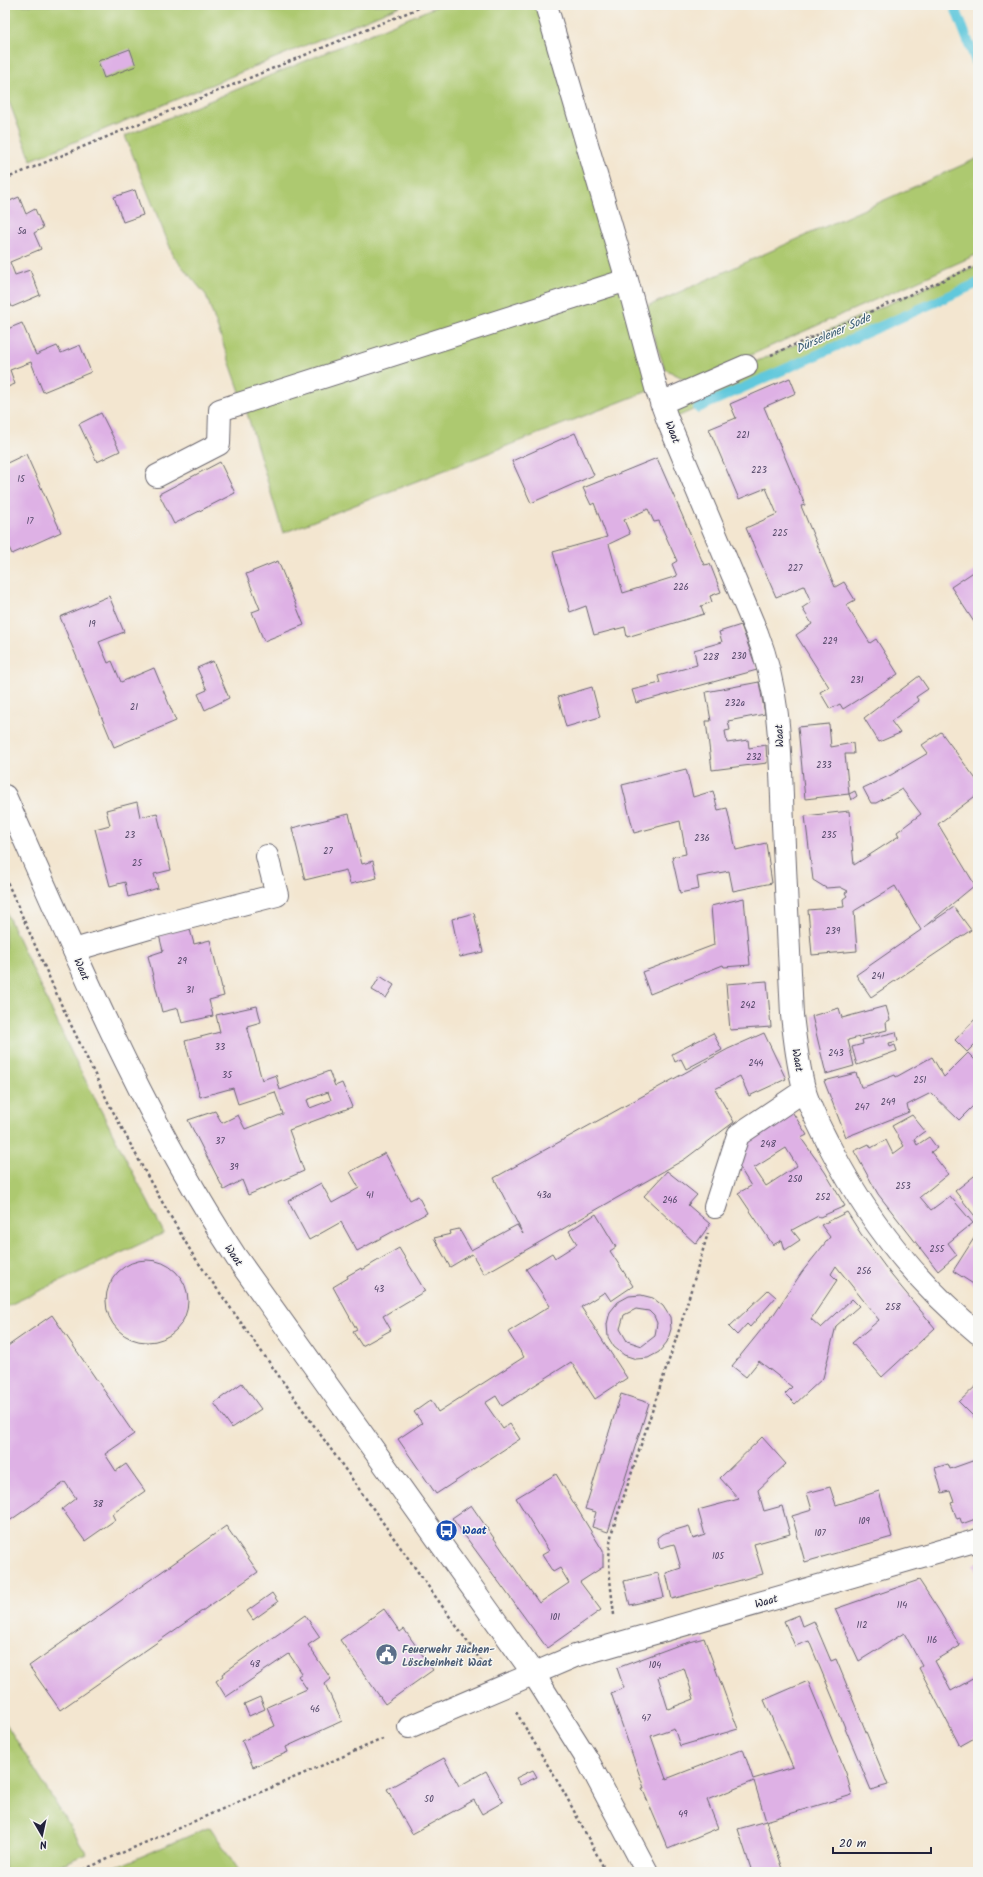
<svg xmlns="http://www.w3.org/2000/svg" width="983" height="1877" viewBox="0 0 983 1877" font-family="Kalam,sans-serif">
	<style>
		.green { fill: #adc970; stroke: #687656 }
		.lines { fill: none; stroke-linecap: round; stroke-linejoin: round }
		.stream { stroke: #60c8dc; stroke-width: 10 }
		.building { fill: #deb1e5; fill-rule: evenodd }
		.minor-casing { stroke: #6b676f; stroke-width: 24 }
		.major-casing { stroke: #6b676f; stroke-width: 24 }
		.path { stroke: #6b676f; stroke-width: 2.5; stroke-dasharray: 3 3; stroke-linecap: butt }
		.minor { stroke: #fff; stroke-width: 22 }
		.major { stroke: #fff; stroke-width: 22 }
		.labels { text-anchor: middle; stroke-width: 3; stroke-linejoin: round; paint-order: stroke }
		.number-label { font-size: 9px; fill: #514666 }
		.street-label { font-size: 11px; fill: #22223b; stroke: #f6f6f2 }
		.transit-label { font-size: 11px; font-weight: bold; fill: #164399; stroke: #f6f6f2; text-anchor: start }
		.service-label { font-size: 11px; font-weight: bold; fill: #4e5e75; stroke: #f6f6f2; text-anchor: start }
		.water-label { font-size: 12px; font-style: italic; fill: #385c73; stroke: #f6f6f2 }
	</style>
	<rect width="100%" height="100%" fill="#f6f6f2"/>
	<filter id="ink" filterUnits="userSpaceOnUse"><feTurbulence type="fractalNoise" baseFrequency=".025" numOctaves="2"/><feDisplacementMap in="SourceGraphic" scale="8" xChannelSelector="R" yChannelSelector="G"/><feConvolveMatrix kernelMatrix="1 2 1 2 8 2 1 2 1" color-interpolation-filters="sRGB"/></filter>
	<filter id="wash" filterUnits="userSpaceOnUse"><feTurbulence type="fractalNoise" baseFrequency=".012" numOctaves="4" result="noise"/><feDisplacementMap in="SourceGraphic" scale="16" xChannelSelector="R" yChannelSelector="G"/><feGaussianBlur stdDeviation="0.9" result="paint"/><feColorMatrix in="noise" values="0 0 0 0 0 0 0 0 0 0 0 0 0 0 0 0 0 1.4 0 .05"/><feComposite in="paint" operator="in"/></filter>
	<g filter="url(#wash)">
		<rect width="100%" height="100%" fill="#f3e6d0"/>
		<path class="green" d="M5 5H402L31 160 5 91Z
			M440 5H537L656 388 283 533 244 403 206 295 174 257 125 136Z
			M978 158V254L690 382 665 369 644 308Z
			M978 265V283L668 421 661 403Z
			M5 910 72 1054 164 1233 5 1307Z
			M5 1722 87 1854 44 1872H5Z
			M210 1827 240 1872H105Z"/>
		<g class="lines">
			<path class="stream" d="M954 5 978 67
				M698 408 978 283"/>
		</g>
		<g id="blocks">
			<path class="building" d="M130 49 136 66 104 78 98 61Z
				M135 190 143 215 123 222 114 197Z
				M19 197 26 214 35 209 43 228 34 233 41 249 10 262 15 275 30 270 40 295 12 307 5 292V203Z
				M22 323 36 355 57 346 61 353 80 345 91 372 43 392 31 362 10 370 15 384 5 388V330Z
				M790 378 796 393 764 407 805 505 801 506 835 587 844 582 855 600 846 605 870 643 876 639 898 674 843 709 840 704 830 709 820 692 829 687 796 635 812 624 802 608 811 602 804 586 776 597 746 528 777 514 766 488 739 499 709 429 736 418 730 404Z
				M101 413 120 451 97 462 79 424Z
				M575 433 594 475 531 503 512 461Z
				M26 454 61 532 12 554 5 539V464Z
				M657 458 704 565 710 564 721 592 710 596 712 602 701 606 704 614 627 637 625 627 594 635 586 606 570 612 553 552 607 537 594 503 591 505 583 488ZM648 509 654 522 659 521 677 561 672 564 677 576 623 593 609 544 630 534 624 520Z
				M220 462 235 493 174 524 159 494Z
				M278 561 304 625 264 641 252 612 260 609 246 574Z
				M978 569V620L974 622 951 587Z
				M109 596 124 632 99 642 108 663 112 661 121 682 154 668 176 721 114 747 60 617Z
				M741 625 757 670 636 703 632 690 660 683 658 676 697 665 694 650 722 642 719 632Z
				M213 661 229 698 205 710 198 694 207 690 197 668Z
				M919 676 928 689 916 697 919 701 891 721 900 733 879 742 864 718Z
				M759 682 765 714 728 721 730 730 725 731 727 743 748 740 749 748 766 745 767 763 712 770 706 721H711L706 692Z
				M592 687 600 717 566 727 558 697Z
				M829 724 831 747 853 743 854 754H845L849 794 805 799 798 727Z
				M941 732 978 782V794L938 824 975 885 923 928 954 907 971 930 871 997 856 975 921 930 895 886 854 911 857 951 812 955 808 910 844 907 843 899 847 896 845 893 848 891 840 887 826 888 813 880 805 816 849 811 854 865 899 836 897 832 921 814 902 789 876 803H871L863 788 891 775 928 753 922 745Z
				M686 769 693 797 713 791 718 810 727 808 736 850 766 843 772 883 733 891 729 871 697 877 699 889 680 893 672 857 686 854 680 821 634 833 622 785Z
				M855 791 857 796 851 800 849 794Z
				M137 802 140 817 157 813 171 870 154 874 158 888 128 897 125 882 110 886 95 829 110 825 106 810Z
				M349 814 362 864 373 861 377 878 350 884 346 870 305 880 292 828Z
				M744 898 750 965 724 967 723 965 650 994 642 972 714 945 711 906Z
				M474 913 483 952 460 957 452 919Z
				M189 926 194 944 210 940 224 996 209 1000 213 1016 182 1023 178 1008 162 1012 148 956 163 951 159 935Z
				M380 976 394 985 386 998 372 990Z
				M767 981 771 1027 730 1030 726 984Z
				M257 1006 261 1022 247 1026 262 1080 276 1075 280 1090 329 1071 335 1086 342 1083 352 1107 289 1130 304 1171 248 1195 242 1180 224 1190 188 1120 215 1111 222 1123 238 1115 245 1129 283 1114 275 1092 238 1104 233 1088 200 1097 185 1041 220 1032 216 1015ZM328 1092 331 1100 310 1108 307 1100Z
				M886 1006 890 1020 886 1022 887 1030 848 1040 854 1066 826 1074 812 1016 839 1008 842 1018Z
				M978 1016V1041L967 1052 955 1040Z
				M896 1032 898 1041 889 1043 890 1047 895 1045 897 1051 857 1065 852 1047 863 1044 862 1040Z
				M713 1033 722 1050 686 1069 681 1059 675 1062 672 1054Z
				M764 1033 786 1079 749 1096 740 1076 715 1089 734 1122 685 1159 484 1274 472 1254 450 1267 434 1238 451 1234 450 1231 459 1229 471 1250 517 1225 523 1234 494 1178 728 1049Z
				M968 1053 978 1063V1101L959 1120 931 1093 907 1105 909 1112 846 1137 824 1081 856 1073 861 1087H864L895 1075 896 1077 932 1057 944 1077Z
				M791 1110 807 1135 801 1138 825 1172 845 1206 820 1217 818 1216 792 1230 800 1240 785 1250 782 1240 773 1245 738 1193 751 1186 735 1160 746 1139ZM786 1148 797 1166 766 1186 754 1168Z
				M912 1115 925 1131 914 1139 917 1145 929 1137 937 1148 931 1152 948 1174 920 1197 931 1210 950 1196 973 1223 948 1243 957 1255 938 1271 878 1194 854 1151 869 1144 871 1148 886 1140 893 1154 904 1146 892 1126Z
				M385 1153 410 1200 418 1196 427 1213 357 1251 341 1222 309 1240 288 1201 321 1183 332 1203 359 1188 350 1172Z
				M667 1171 697 1195 688 1205 710 1224 696 1244 644 1196Z
				M978 1173V1220L955 1191Z
				M847 1212 861 1234 892 1276 935 1328 882 1377 852 1343 879 1320 836 1266 831 1274 837 1280 811 1319 821 1328 852 1299 859 1306 836 1326 823 1378 795 1404 785 1394 792 1387 759 1361 746 1377 732 1366 774 1314 802 1272 830 1237 821 1225Z
				M596 1214 616 1247 610 1251 633 1286 611 1301 605 1292 581 1307 627 1378 595 1399 571 1362 502 1406 496 1396 485 1403 503 1429 510 1424 520 1439 436 1494 398 1439 422 1423 414 1412 431 1400 438 1412 524 1357 508 1332 550 1306 526 1269 552 1253 555 1258 577 1244 569 1231Z
				M978 1232V1287L953 1271Z
				M399 1248 425 1291 383 1316 391 1330 362 1346 353 1332 357 1330 333 1287 348 1278 347 1276 361 1268 362 1270Z
				M106 1301a41 41 0 1 1 82 0a41 41 0 1 1-82 0Z
				M768 1290 776 1297 750 1327 747 1324 737 1335 729 1327Z
				M641 1295 653 1298 663 1306 670 1317 671 1329 667 1342 659 1352 648 1358 636 1359 624 1355 614 1347 608 1337 607 1324 610 1312 618 1302 629 1296ZM636 1309 649 1311 654 1316 657 1323 655 1336 642 1346 627 1341 620 1329 624 1315Z
				M52 1315 134 1434 105 1454 116 1471 126 1464 145 1491 112 1514 115 1520 85 1541 62 1509 76 1498 65 1482 5 1524V1348Z
				M242 1383 261 1409 232 1428 214 1403Z
				M978 1384V1421L959 1402Z
				M621 1394 649 1403 608 1532 592 1527 596 1512 585 1509Z
				M762 1437 786 1464 758 1490 759 1494 764 1511 782 1506 790 1534 754 1544 763 1574 672 1599 666 1573 681 1568 674 1544 660 1548 657 1538 662 1534 689 1526 693 1539 705 1535 698 1510 739 1499 720 1478Z
				M978 1459V1518L962 1524 960 1518 957 1519 951 1503 954 1502 950 1491 942 1493 935 1468 948 1464 950 1469Z
				M556 1474 603 1551V1567L580 1582 601 1610 547 1648 452 1518 471 1505 539 1603 569 1583 560 1568 553 1572 542 1555 549 1551 516 1498Z
				M830 1487 836 1505 879 1491 892 1537 805 1562 792 1516 812 1510 807 1493Z
				M226 1526 258 1572 60 1710 29 1666Z
				M978 1562V1577L973 1564Z
				M658 1573 664 1597 630 1605 624 1581Z
				M919 1580 940 1612 960 1646 935 1661 951 1691 978 1676V1736L960 1746 919 1668 922 1666 904 1633 859 1661 835 1609Z
				M272 1593 278 1602 253 1620 247 1611Z
				M384 1609 400 1632 404 1629 433 1670 385 1704 340 1640Z
				M305 1615 320 1637 308 1645 331 1679 325 1684 342 1721 286 1747 288 1752 253 1767 242 1741 275 1726 267 1707 307 1689 298 1676 302 1673 289 1654 226 1697 216 1681 223 1676 222 1674Z
				M799 1615 803 1626 814 1621 831 1661 836 1659 888 1785 871 1790 809 1641 795 1646 784 1621Z
				M704 1638 738 1729 680 1746 674 1728 651 1736 666 1779 743 1749 753 1779 793 1767 764 1700 808 1681 846 1773 852 1795 766 1821 783 1872H752L738 1829 766 1821 754 1781 707 1800 718 1828 668 1849 642 1788H644L611 1693 624 1688 617 1668 676 1646ZM684 1668 694 1699 668 1709 658 1677Z
				M260 1697 265 1709 249 1716 244 1704Z
				M444 1758 459 1786 486 1771 503 1802 482 1814 474 1800 412 1834 387 1789Z
				M533 1770 537 1777 520 1785 516 1778Z"/>
		</g>
	</g>
	<g filter="url(#ink)">
		<use href="#blocks" fill-opacity="0" stroke="#6b676f" stroke-width="1"/>
		<g class="lines">
			<defs>
				<path id="minor" d="M546 5 627 280 656 388 668 421 757 633C782 698 780 755 783 824 786 887 789 951 792 1015 795 1041 798 1067 805 1092 811 1111 821 1129 830 1147 867 1219 916 1282 978 1333
					M661 403 746 366
					M157 476 219 444 220 410 627 280
					M74 950 149 928 277 895 267 856
					M715 1207 738 1135 805 1090
					M409 1727 575 1656 978 1540"/>
				<path id="major" d="M5 796C75 953 141 1113 236 1257L533 1673 587 1759 647 1872"/>
			</defs>
			<use href="#minor" class="minor-casing"/>
			<use href="#major" class="major-casing"/>
			<path class="path" d="M5 179 426 5
				M771 355 978 265
				M5 877 61 1004 108 1102 150 1181 193 1255 484 1665
				M614 1615C611 1586 606 1560 612 1532L680 1327 708 1233
				M516 1712 565 1794 606 1872
				M78 1872 385 1738"/>
			<use href="#minor" class="minor"/>
			<use href="#major" class="major"/>
		</g>
	</g>
	<defs>
		<symbol id="bus-disc" viewBox="-11 -11 22 22"><circle r="9.5" fill="#1a4fb4" stroke="#f6f6f2"/><path d="M-5-6H5V4H4V6H2V4H-2V6H-4V4H-5ZM-3.5-4V0h7V-4ZM-3.5 1.2v1.5H-2V1.2ZM2 1.2v1.5H3.5V1.2Z" fill="#fff"/></symbol>
		<symbol id="civic-disc" viewBox="-11 -11 22 22"><circle r="9.5" fill="#5c6f8a" stroke="#f6f6f2"/><path d="M-.6-6.5H3V-4.5H.6V-3L4-1V1h2V6H-6V1h2V-1L-.6-3ZM-1.2 2.5V6h2.4V2.5Z" fill="#fff"/></symbol>
	</defs>
	<g fill-rule="evenodd">
		<use href="#bus-disc" x="434" y="1518" width="25" height="25"/>
		<use href="#civic-disc" x="374" y="1642" width="25" height="25"/>
	</g>
	<g class="labels">
		<g class="number-label">
			<text x="22" y="234">5a</text>
			<text x="743" y="438">221</text>
			<text x="759" y="473">223</text>
			<text x="21" y="482">15</text>
			<text x="30" y="524">17</text>
			<text x="780" y="536">225</text>
			<text x="795" y="571">227</text>
			<text x="681" y="590">226</text>
			<text x="92" y="627">19</text>
			<text x="830" y="644">229</text>
			<text x="739" y="659">230</text>
			<text x="711" y="660">228</text>
			<text x="857" y="683">231</text>
			<text x="735" y="706">232a</text>
			<text x="134" y="710">21</text>
			<text x="754" y="760">232</text>
			<text x="824" y="768">233</text>
			<text x="130" y="838">23</text>
			<text x="829" y="838">235</text>
			<text x="702" y="841">236</text>
			<text x="328" y="854">27</text>
			<text x="137" y="866">25</text>
			<text x="833" y="934">239</text>
			<text x="182" y="964">29</text>
			<text x="878" y="979">241</text>
			<text x="190" y="993">31</text>
			<text x="748" y="1008">242</text>
			<text x="220" y="1050">33</text>
			<text x="836" y="1056">243</text>
			<text x="756" y="1066">244</text>
			<text x="227" y="1078">35</text>
			<text x="920" y="1083">251</text>
			<text x="888" y="1105">249</text>
			<text x="862" y="1110">247</text>
			<text x="220" y="1144">37</text>
			<text x="768" y="1147">248</text>
			<text x="234" y="1170">39</text>
			<text x="795" y="1182">250</text>
			<text x="903" y="1189">253</text>
			<text x="370" y="1198">41</text>
			<text x="544" y="1198">43a</text>
			<text x="823" y="1200">252</text>
			<text x="670" y="1203">246</text>
			<text x="937" y="1252">255</text>
			<text x="864" y="1274">256</text>
			<text x="379" y="1292">43</text>
			<text x="893" y="1310">258</text>
			<text x="98" y="1507">38</text>
			<text x="864" y="1524">109</text>
			<text x="820" y="1536">107</text>
			<text x="718" y="1559">105</text>
			<text x="902" y="1608">114</text>
			<text x="555" y="1620">101</text>
			<text x="862" y="1628">112</text>
			<text x="932" y="1643">116</text>
			<text x="255" y="1667">48</text>
			<text x="655" y="1668">104</text>
			<text x="315" y="1712">46</text>
			<text x="646" y="1721">47</text>
			<text x="429" y="1802">50</text>
			<text x="683" y="1817">49</text>
		</g>
		<g class="street-label">
			<text transform="translate(673 432) rotate(68)" y="4">Waat</text>
			<text transform="translate(779 736) rotate(-93)" y="4">Waat</text>
			<text transform="translate(82 969) rotate(66)" y="4">Waat</text>
			<text transform="translate(798 1060) rotate(80)" y="4">Waat</text>
			<text transform="translate(234 1255) rotate(56)" y="4">Waat</text>
			<text transform="translate(766 1601) rotate(-16)" y="4">Waat</text>
		</g>
		<g class="transit-label">
			<text x="462" y="1534">Waat</text>
		</g>
		<g class="service-label">
			<text x="402" y="1653">Feuerwehr Jüchen-<tspan x="402" dy="13">Löscheinheit Waat</tspan></text>
		</g>
		<g class="water-label">
			<text transform="translate(833 333) rotate(-24)" y="4">Dürselener Sode</text>
		</g>
	</g>
	<rect width="983" height="1877" fill="none" stroke="#f6f6f2" stroke-width="20"/>
	<g transform="translate(42 1835) rotate(171)" stroke="#f6f6f2" stroke-width="3" paint-order="stroke">
	<path d="M0-3L7 15L0 10L-7 15Z" fill="#22223b"/>
	<text y="-6" font-size="11" font-weight="bold" text-anchor="middle" fill="#22223b">N</text>
	</g>
	<path d="M833 1847v6h98v-6" fill="none" stroke="#22223b" stroke-width="2"/>
	<text x="839" y="1847" font-size="12" fill="#22223b" stroke="#f6f6f2" stroke-width="3" paint-order="stroke">20 m</text>
</svg>
